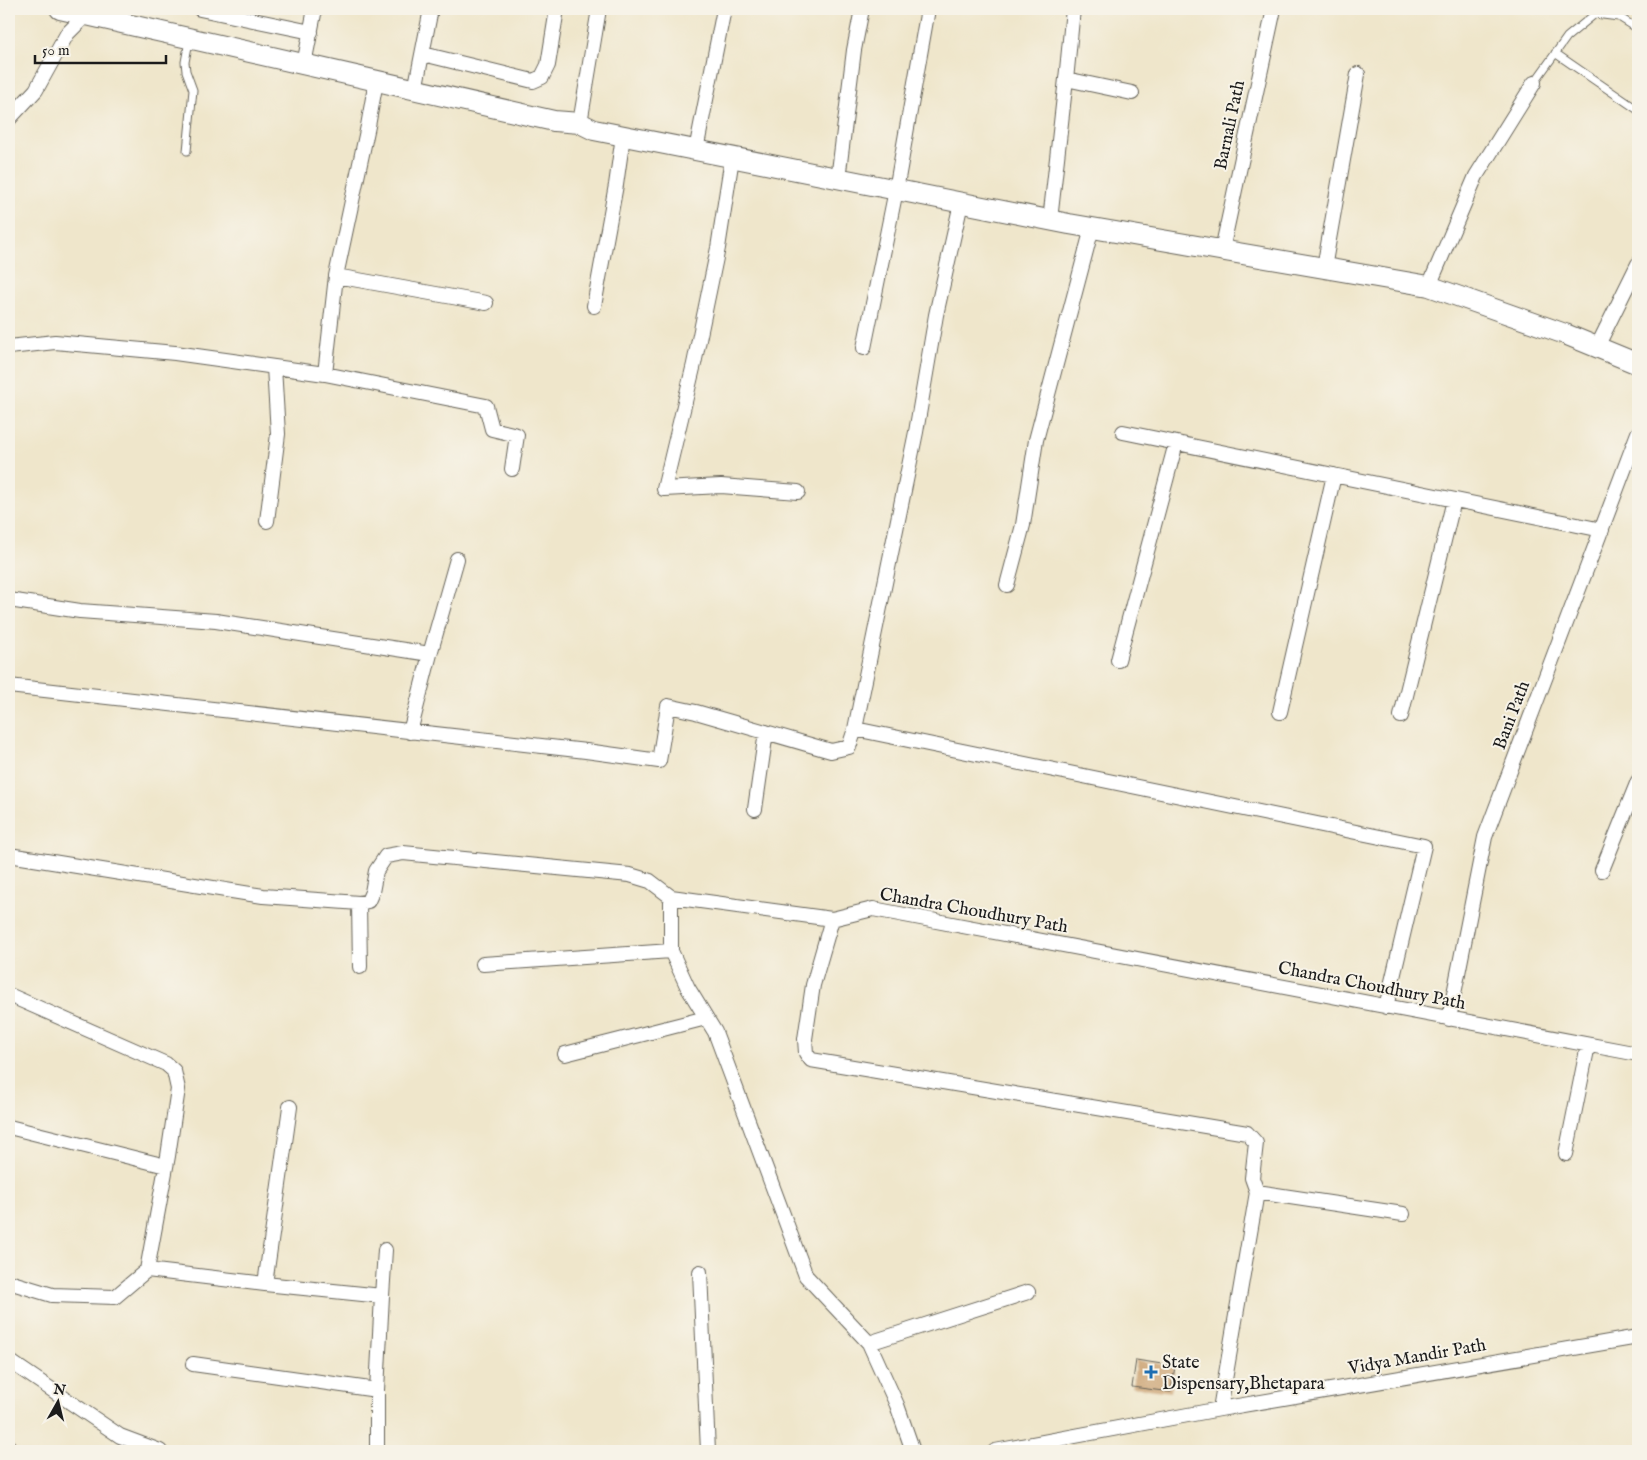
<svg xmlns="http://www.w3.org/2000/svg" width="1647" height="1460" viewBox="0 0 1647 1460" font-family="'IM FELL English',serif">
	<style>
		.building { fill: #c89c69 }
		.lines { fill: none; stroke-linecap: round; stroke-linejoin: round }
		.lane-casing { stroke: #666359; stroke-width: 9 }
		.street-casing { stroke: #666359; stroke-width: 16 }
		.secondary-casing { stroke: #666359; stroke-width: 22 }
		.lane { stroke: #fff; stroke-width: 7 }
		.street { stroke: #fff; stroke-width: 14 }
		.secondary { stroke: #fff; stroke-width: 20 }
		.poi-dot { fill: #1f6fb2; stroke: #f7f3e8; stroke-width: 2 }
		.labels { text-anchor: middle; stroke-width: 4; stroke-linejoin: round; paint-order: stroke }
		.street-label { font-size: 18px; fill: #1c1c1c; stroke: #f7f3e8 }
		.poi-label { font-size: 18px; fill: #1c1c1c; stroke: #f7f3e8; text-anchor: start }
	</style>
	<rect width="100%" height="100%" fill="#f7f3e8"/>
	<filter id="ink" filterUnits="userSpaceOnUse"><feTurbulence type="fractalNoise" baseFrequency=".02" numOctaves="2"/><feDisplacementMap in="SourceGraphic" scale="10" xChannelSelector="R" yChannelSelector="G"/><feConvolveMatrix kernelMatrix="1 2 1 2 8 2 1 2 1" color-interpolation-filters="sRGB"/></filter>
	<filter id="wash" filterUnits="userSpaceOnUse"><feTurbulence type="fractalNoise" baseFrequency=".0096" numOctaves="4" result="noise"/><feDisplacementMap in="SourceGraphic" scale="20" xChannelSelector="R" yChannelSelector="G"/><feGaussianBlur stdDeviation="1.12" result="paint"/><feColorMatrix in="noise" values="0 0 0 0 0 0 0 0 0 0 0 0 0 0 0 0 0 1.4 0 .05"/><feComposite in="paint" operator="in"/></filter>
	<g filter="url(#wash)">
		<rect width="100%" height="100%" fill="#efe6cb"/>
		<g id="blocks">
			<path class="building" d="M1136 1360 1175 1366 1171 1392 1132 1387Z"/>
		</g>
	</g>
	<g filter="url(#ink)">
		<use href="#blocks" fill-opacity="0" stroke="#666359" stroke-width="1"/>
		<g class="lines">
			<defs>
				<path id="lane" d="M1555 53 1638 110
					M1534 83 1567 37 1595 14 1619 17 1638 29
					M187 151 193 90 186 71 185 62 189 41"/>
				<path id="street" d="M200 9 311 32
					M423 54 533 81 542 77 548 65 557 9
					M304 64 315 9
					M1066 79 1132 93
					M415 90 431 9
					M9 119 36 90 67 34 86 15
					M580 123 599 9
					M696 150 724 9
					M732 158 718 248 694 364 664 489 721 486 798 492
					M838 179 854 50 862 9
					M1050 220 1067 70 1073 9
					M1222 250 1274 9
					M1324 268 1358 74
					M336 276 486 303
					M1429 286 1476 176 1534 83
					M594 306 616 185 623 136
					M9 347 55 342 175 353 325 374 336 276 368 126 376 81
					M1597 347 1638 264
					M864 348 896 190 928 9
					M325 374 486 406 492 429 517 435 512 469
					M1123 432 1602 530
					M267 521 278 434 274 367
					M1007 585 1023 525 1036 440 1092 228
					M9 600 80 611 216 621 430 654 457 559
					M1118 660 1176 443
					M9 686 586 751 659 761 668 706 696 712 831 751 849 747 855 729 916 432 936 315 961 203
					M1280 712 1334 475
					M1401 716 1454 500
					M855 729 1424 846 1386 1007
					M410 732 430 654
					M755 809 766 732
					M9 855 263 896 359 903 368 901 372 892 376 871 386 856 403 853 630 875 650 881 671 897
					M1602 870 1638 781
					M359 903 360 967
					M832 919 813 985 805 1039 806 1053 811 1060 1247 1133 1256 1143 1252 1178 1257 1192 1220 1409
					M483 964 671 951
					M9 995 166 1064 174 1071 178 1089 168 1156 147 1270 115 1297 52 1295 9 1282
					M1449 1019 1485 837 1638 433
					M565 1054 706 1018
					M290 1107 265 1284 382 1296 377 1390V1451
					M9 1127 166 1166
					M1566 1154 1588 1045
					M1257 1192 1403 1214
					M147 1270 265 1284
					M700 1272 708 1451
					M382 1296 385 1250
					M869 1343 1028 1292
					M9 1362 14 1364 120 1436 160 1451
					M193 1364 377 1390
					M9 1447 11 1451
					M913 1451 897 1405 869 1343 806 1276 715 1032 688 988 671 951V897L832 919 873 909 1638 1054
					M995 1451 1220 1409 1638 1337"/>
				<path id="secondary" d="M60 9 554 121 580 123 594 130 1069 224 1429 286 1565 334 1638 364"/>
			</defs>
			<use href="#lane" class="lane-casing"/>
			<use href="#street" class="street-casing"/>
			<use href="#secondary" class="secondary-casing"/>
			<use href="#lane" class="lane"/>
			<use href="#street" class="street"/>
			<use href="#secondary" class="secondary"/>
		</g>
	</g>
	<path class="poi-dot" d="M1148.5 1364.5h5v5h5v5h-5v5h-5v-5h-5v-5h5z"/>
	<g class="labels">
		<g class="street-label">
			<text transform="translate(1229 125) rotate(-78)" y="6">Barnali Path</text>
			<text transform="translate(1511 715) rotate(-69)" y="6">Bani Path</text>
			<text transform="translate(974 910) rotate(10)" y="6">Chandra Choudhury Path</text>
			<text transform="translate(1372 985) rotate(11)" y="6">Chandra Choudhury Path</text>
			<text transform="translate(1417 1356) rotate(-10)" y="6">Vidya Mandir Path</text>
		</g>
		<g class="poi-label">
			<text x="1162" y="1368">State<tspan x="1162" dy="21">Dispensary,Bhetapara</tspan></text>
		</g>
	</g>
	<rect width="1647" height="1460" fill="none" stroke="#f7f3e8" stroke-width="30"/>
	<g transform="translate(58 1402) rotate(8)" stroke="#f7f3e8" stroke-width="4" paint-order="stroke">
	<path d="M0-4L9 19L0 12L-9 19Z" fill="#1c1c1c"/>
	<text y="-8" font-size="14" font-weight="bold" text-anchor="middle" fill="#1c1c1c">N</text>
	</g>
	<path d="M35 55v8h131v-8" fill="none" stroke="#1c1c1c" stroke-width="2.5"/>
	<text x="42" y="55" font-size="15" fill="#1c1c1c" stroke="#f7f3e8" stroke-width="4" paint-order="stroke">50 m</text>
</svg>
